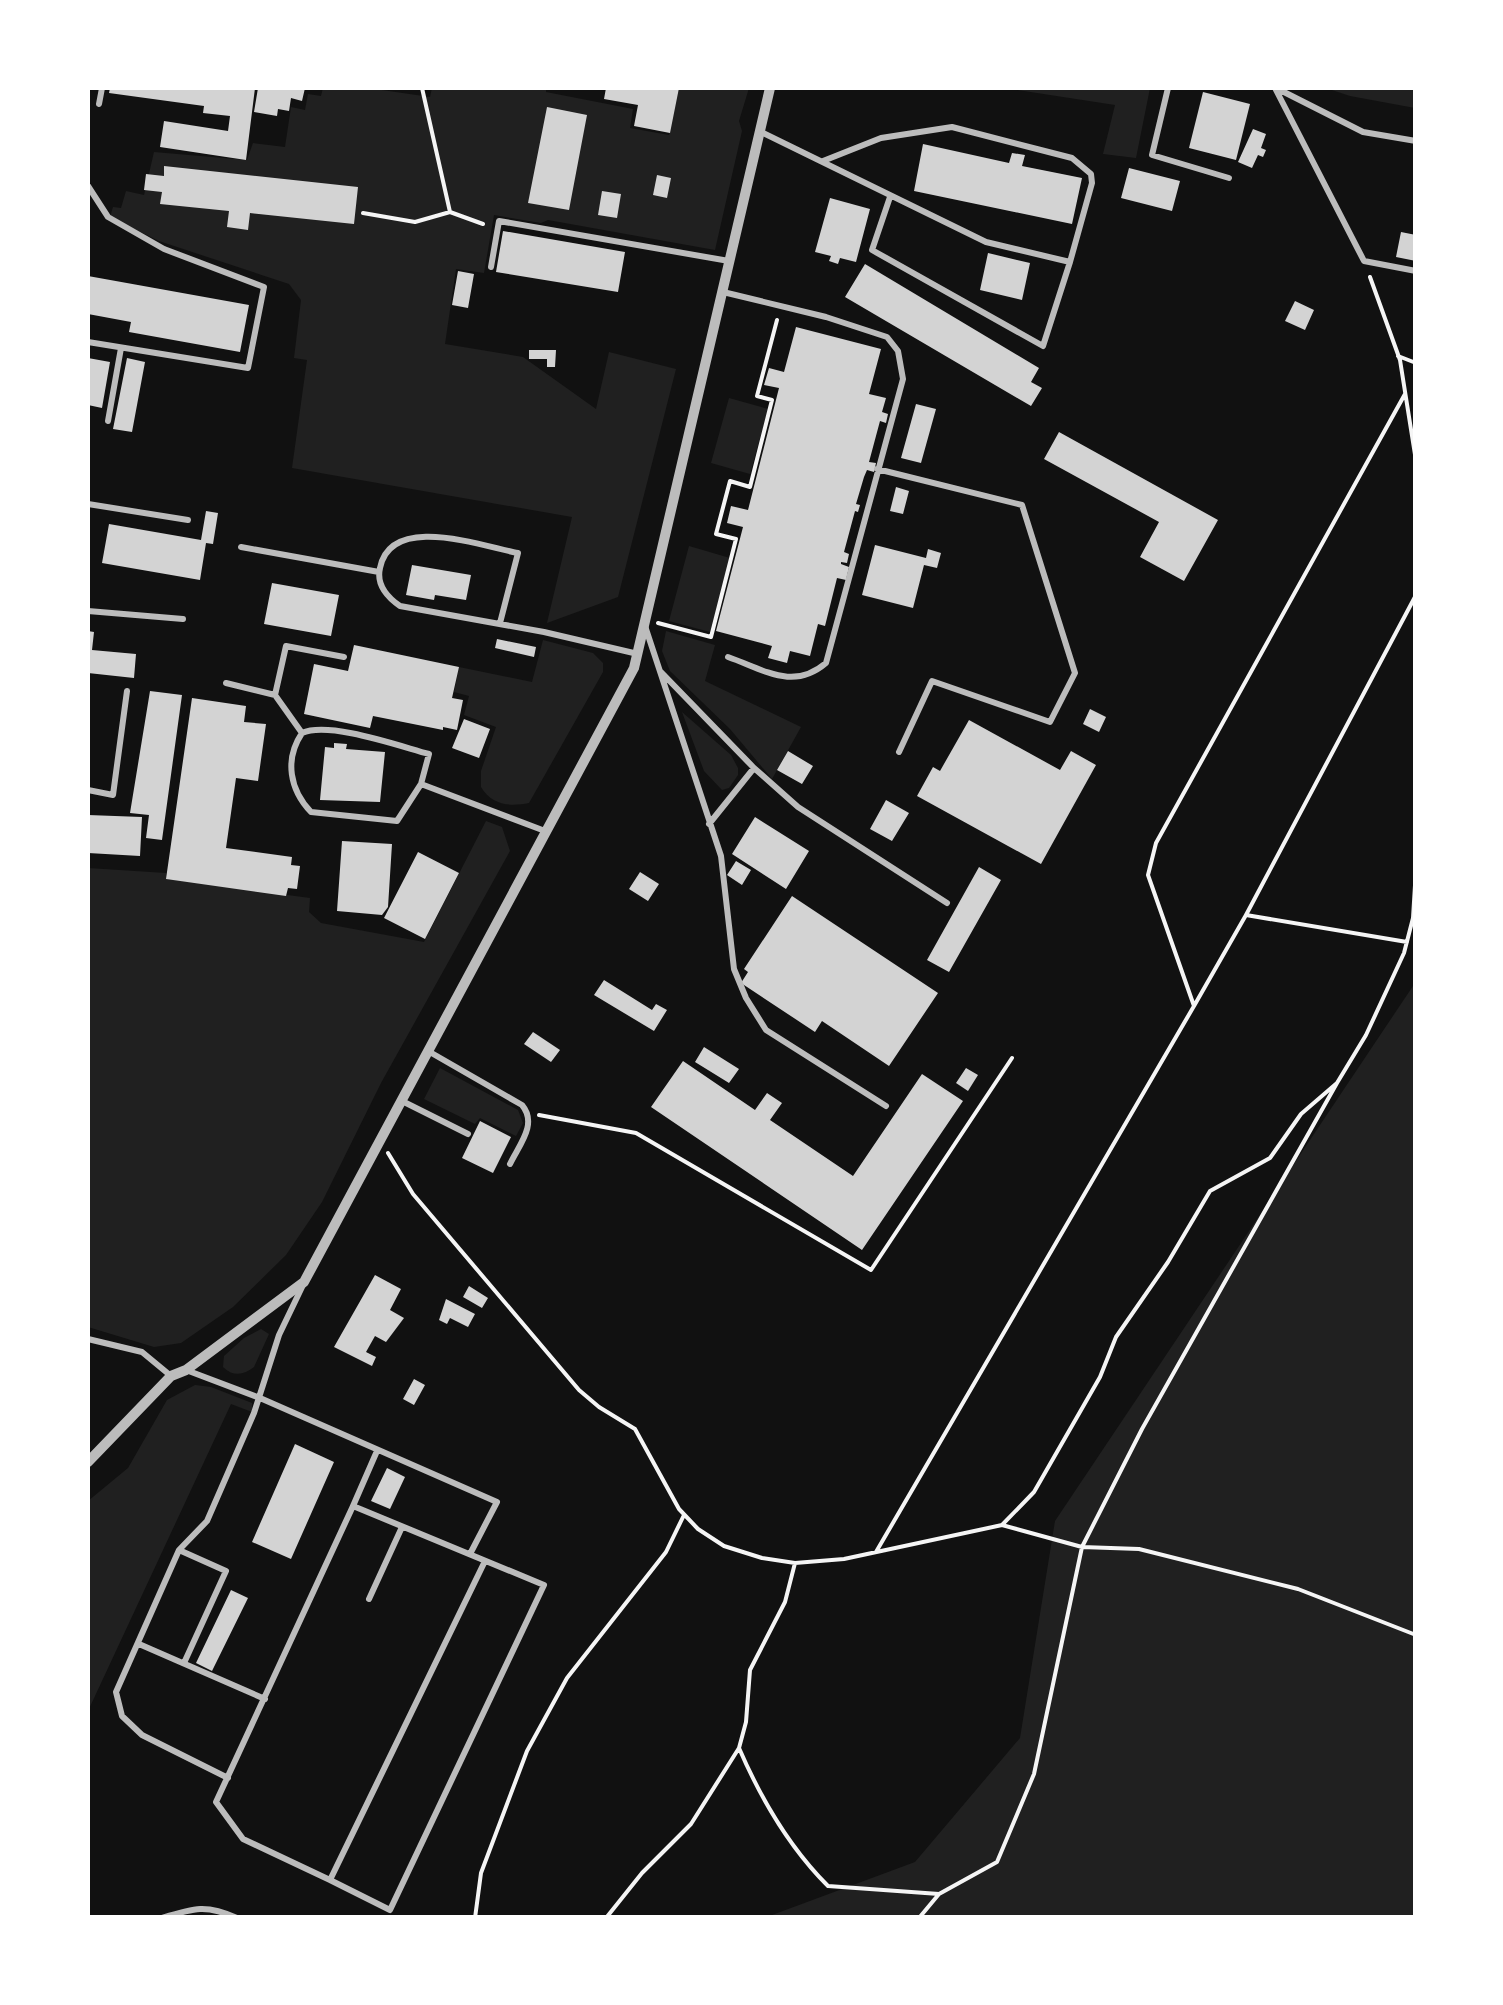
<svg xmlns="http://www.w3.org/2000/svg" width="1503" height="2005" viewBox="0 0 1503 2005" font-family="Arial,sans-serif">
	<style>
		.green { fill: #202020 }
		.building { fill: #d3d3d3 }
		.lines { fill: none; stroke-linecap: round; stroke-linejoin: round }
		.path { stroke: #f5f5f5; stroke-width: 4 }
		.service { stroke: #bcbcbc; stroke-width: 6 }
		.minor { stroke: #bcbcbc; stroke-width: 10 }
	</style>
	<rect width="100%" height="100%" fill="#111"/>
	<path class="green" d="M323 88H368L430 97 432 88H546V92L633 109 630 128 669 135 679 88H749L739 121 742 131 715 250 548 220 541 223 494 215 484 273 456 269 445 344 523 357 596 409 609 352 676 369 618 597 547 623 572 517 292 468 307 360 294 358 301 300 289 284 159 241 110 217 113 207 121 208 126 191 144 195 154 152 247 160 253 143 285 147 291 107 305 110 308 94 321 96Z
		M1005 88H1150L1136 158 1103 154 1115 105Z
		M1326 88H1415V108L1350 96Z
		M729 398 768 409 750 474 711 463Z
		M689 546 730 558 710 632 669 621Z
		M666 631 715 645 705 681 801 727 772 779 730 729 670 671 662 651Z
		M543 640 593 653 603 663V672L529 803C509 807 492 805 481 787V771L496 727 464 715 469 696 454 692 459 667 532 682Z
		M682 712 731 755 738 768V775L729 788 722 790 704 771Z
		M486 821 502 827 510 851 381 1083 322 1202 286 1255 233 1307 181 1343 154 1347 88 1327V868L166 873 167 879 310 898 309 912 321 923 424 942Z
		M1415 983V1917L764 1918 915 1862 1020 1738 1055 1521Z
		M440 1068 518 1110 523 1123 516 1136 480 1118 475 1124 424 1099Z
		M261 1329 269 1334 254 1367C244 1375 233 1377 223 1367L224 1356 244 1338Z
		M195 1385 211 1387 252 1403V1412L231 1404 88 1711V1501L128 1468 167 1400Z"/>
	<path class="building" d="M110 88H255L246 160 160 147 164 121 228 131 230 116 203 113 204 106 109 93Z
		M258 88H305L302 101 291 98 289 111 278 109 277 116 254 112Z
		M606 88H679L670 133 634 126 638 105 604 99Z
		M1203 92 1250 104 1236 160 1189 148Z
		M547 107 587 115 569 210 528 203Z
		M1253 129 1266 134 1261 148 1266 150 1263 157 1258 155 1252 168 1238 162Z
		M923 144 1009 163 1012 153 1025 155 1022 166 1082 178 1072 224 914 191Z
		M164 166 358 187 354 224 250 213 248 230 227 227 229 211 160 204 162 192 144 190 146 174 164 176Z
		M1129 168 1180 181 1172 211 1121 198Z
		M657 175 671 178 667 198 653 195Z
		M602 191 621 194 617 218 598 215Z
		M830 198 870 209 856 262 840 258 838 264 829 261 831 256 815 252Z
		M503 231 625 252 618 292 496 272Z
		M1401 232 1416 235V261L1396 257Z
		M988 253 1030 263 1022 300 980 290Z
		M865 264 1039 368 1031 382 1042 388 1031 406 845 297Z
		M458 271 474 274 468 308 452 305Z
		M88 276 249 305 240 352 129 332 131 322 88 314Z
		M1295 301 1314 310 1305 330 1285 321Z
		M796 327 881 349 869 394 886 398 882 412 888 414 886 423 880 421 869 462 876 463 874 472 867 470 864 477 856 504 860 505 858 512 855 511 844 552 849 554 847 563 841 562V564L849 567 846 580 837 578 825 626 818 624 810 656 790 651 787 663 768 658 772 646 716 631 743 527 727 523 731 506 748 510 779 388 764 385 769 368 784 372Z
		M529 350H556L555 367H547V359H529Z
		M88 358 110 362 102 408 88 405Z
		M127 358 145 362 132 432 113 429Z
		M916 404 936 409 921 463 901 458Z
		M1059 432 1218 520 1184 581 1140 557 1159 522 1044 459Z
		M896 487 909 491 903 514 890 511Z
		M206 511 218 513 213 544 206 543 200 580 102 563 109 524 201 540Z
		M875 545 926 558 928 549 941 553 937 568 924 565 913 608 862 595Z
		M412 565 471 575 466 600 435 595 434 600 406 595Z
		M272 583 339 595 331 636 264 624Z
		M88 631 94 632 92 650 136 654 134 678 88 673Z
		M497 639 536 647 534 657 495 648Z
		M354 645 459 667 452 698 463 700 457 730 443 727V730L373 716 370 728 304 714 314 664 348 671Z
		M150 691 182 695 162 840 146 838 149 815 130 813Z
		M192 698 246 706 244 722 266 724 258 781 236 778 226 848 292 857 291 865 300 866 297 889 288 888 286 896 166 879Z
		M1090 709 1106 717 1099 732 1083 724Z
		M464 719 490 729 479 758 452 748Z
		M969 720 1060 770 1071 751 1096 765 1041 864 917 796 933 767 940 771Z
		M334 743 347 744 346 749 385 752 380 802 320 800 325 747 334 748Z
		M788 751 813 766 802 784 777 770Z
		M886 800 909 813 892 841 870 829Z
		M88 815 142 817 140 856 88 853Z
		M755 817 809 851 786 889 732 854Z
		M342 841 392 844 388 907 382 915 337 911Z
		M418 852 459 873 425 939 384 918Z
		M736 861 751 870 742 885 727 875Z
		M979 867 1001 880 949 972 927 960Z
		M640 872 659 884 648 901 629 889Z
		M792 896 938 993 889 1066 822 1021 815 1032 741 983 748 972 744 969Z
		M604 980 652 1010 656 1004 667 1010 654 1031 594 995Z
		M533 1032 560 1050 551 1062 524 1044Z
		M704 1047 739 1069 729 1083 695 1062Z
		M683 1061 755 1110 767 1093 782 1103 770 1120 853 1176 922 1074 963 1101 862 1250 651 1107Z
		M966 1068 978 1075 968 1091 956 1083Z
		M480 1121 511 1137 493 1173 462 1158Z
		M375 1275 401 1289 390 1310 404 1318 386 1342 375 1336 366 1352 376 1357 372 1366 334 1347Z
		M469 1286 488 1298 482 1308 463 1297Z
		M446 1299 475 1314 468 1327 450 1318 447 1324 439 1320Z
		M414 1379 425 1385 414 1405 403 1399Z
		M295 1444 334 1462 291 1559 252 1542Z
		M387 1468 405 1477 390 1509 371 1501Z
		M231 1590 248 1598 212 1671 196 1663Z"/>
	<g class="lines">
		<path class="path" d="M422 88 450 212 483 224
			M363 213 415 222 450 212
			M1370 277 1400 360 1416 461
			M1398 356 1416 363
			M658 623 711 637 736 539 716 534 730 481 750 487 772 400 757 396 777 320
			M1246 915 1416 595
			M1194 1006 1246 915 1407 942
			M539 1115 636 1133 871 1270 1012 1058
			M388 1153 413 1194 579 1390 599 1407 635 1429 679 1509 698 1529 724 1546 762 1558 795 1563 844 1559 1002 1525 1082 1547 1139 1549 1298 1589 1416 1635
			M1002 1525 1034 1492 1100 1377 1116 1337 1168 1262 1210 1191 1270 1158 1301 1114 1337 1083 1366 1035 1404 953 1413 918 1416 869
			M876 1552 1194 1006 1148 875 1156 843 1405 394
			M739 1748C761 1799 788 1846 828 1886L939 1894 997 1862 1034 1774 1082 1547 1142 1429 1337 1083
			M475 1918 481 1873 527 1751 567 1678 666 1552 684 1515
			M606 1918 642 1873 691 1824 739 1748 746 1722 750 1670 785 1602 795 1563
			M919 1918 939 1894"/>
		<path class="service" d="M1168 88 1152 155 1229 178
			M1275 88 1364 261 1416 271
			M1276 88 1363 132 1416 141
			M99 104 102 88
			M761 132 986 242 1070 262 1092 183 1091 174 1072 158 952 127 881 138 823 161
			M88 186 108 217 164 249 264 287 248 368 88 342
			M890 197 872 250 1043 346 1070 262
			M491 267 499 221 729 261
			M723 292 826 317 887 337 898 351 903 379 826 663C793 691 765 670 728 657
			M108 421 121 348
			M877 469 1022 505 1075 673 1050 722 932 681 899 752
			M88 504 188 520
			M241 547 379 572
			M88 611 183 619
			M500 623 518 553C481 546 391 513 380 568 376 585 387 597 400 606L544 632 638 654
			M645 626 721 856 734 969 746 998 766 1030 886 1106
			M660 671 754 768 798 807 947 903
			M226 683 275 695 302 733C329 721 399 746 429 754L421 784 397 821 311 812C290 790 284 760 302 733
			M275 695 286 646 344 657
			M421 784 545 831
			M88 790 113 795 127 691
			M709 824 754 768
			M428 1051 522 1105C538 1124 519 1145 510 1164
			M402 1101 468 1134
			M88 1339 142 1352 171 1376
			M186 1370 260 1398 497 1502 470 1554
			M353 1506 377 1451
			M179 1550 226 1571 184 1663
			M369 1599 402 1527
			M139 1644 265 1699
			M228 1778 142 1735 122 1716 116 1692 179 1550 207 1521 254 1413 279 1335 303 1285
			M330 1880 390 1910 544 1585 353 1506 216 1802 243 1839 330 1880 485 1561
			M162 1918C194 1908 206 1904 237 1918"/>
		<path class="minor" d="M88 1462 171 1376 186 1370 304 1282 634 668 770 88"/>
	</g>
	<rect width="1503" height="2005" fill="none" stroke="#ffffff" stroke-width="180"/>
</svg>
